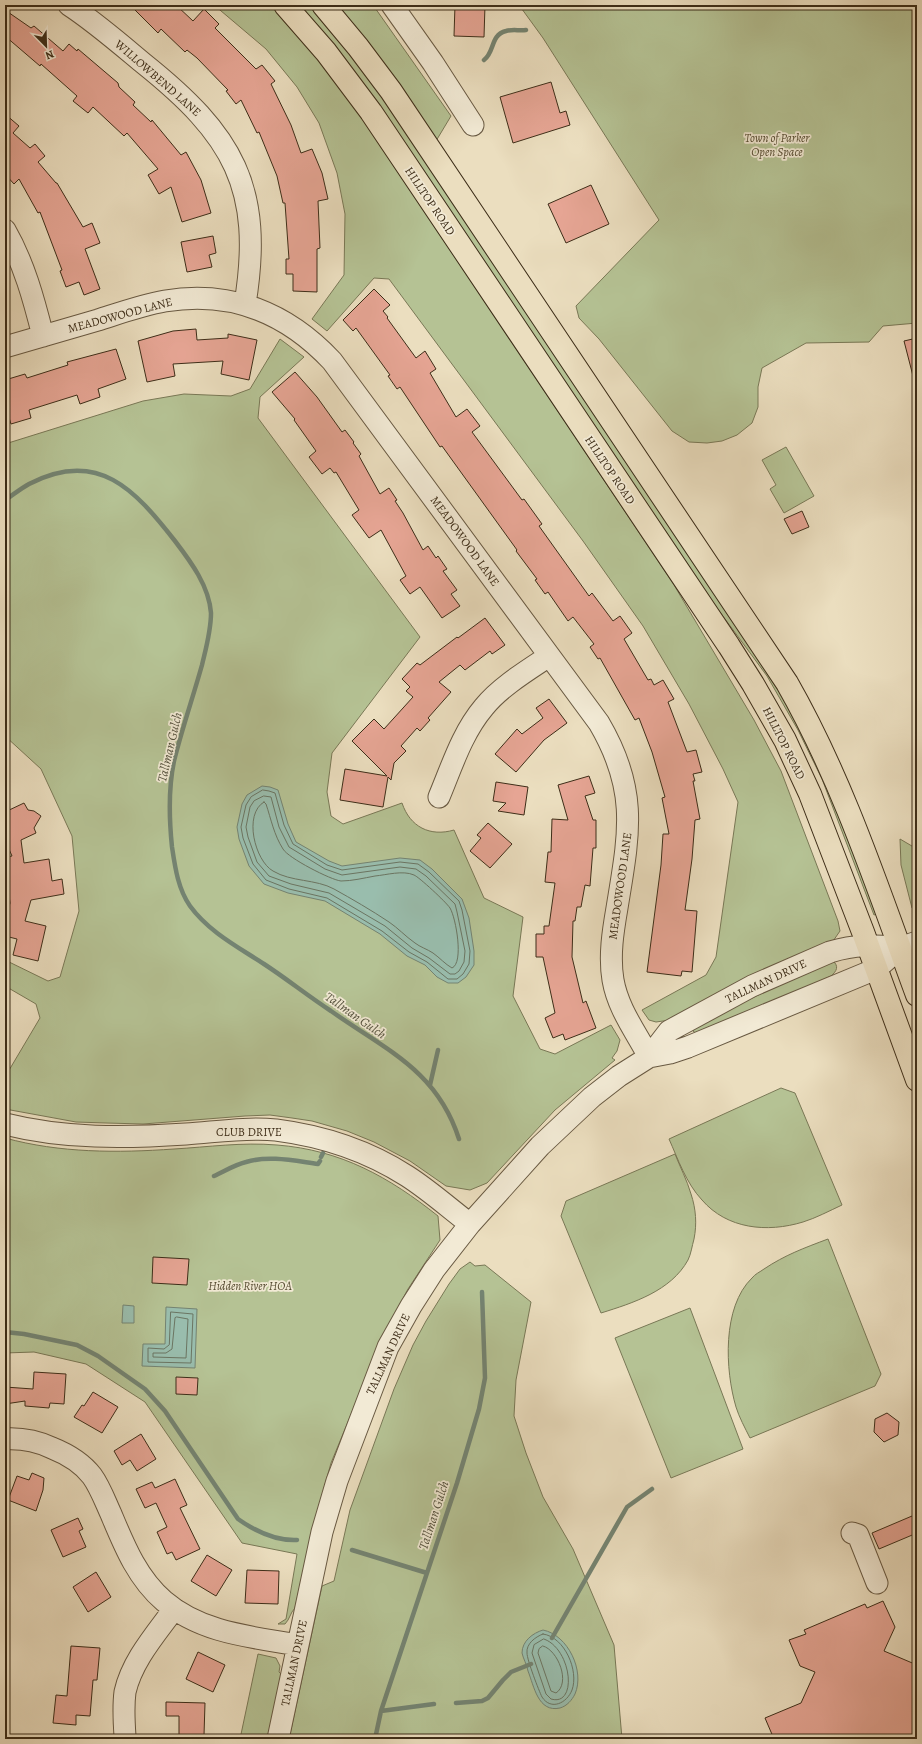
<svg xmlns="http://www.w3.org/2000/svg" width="922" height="1744" viewBox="0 0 922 1744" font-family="Alegreya,serif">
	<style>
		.green { fill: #b5c294; stroke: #797856 }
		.water { fill: #99bdad; stroke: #748371 }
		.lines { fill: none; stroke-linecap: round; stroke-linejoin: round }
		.shore { stroke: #6b7562; stroke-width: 1 }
		.stream { stroke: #748371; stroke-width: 4.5 }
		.building { fill: #e6a594; stroke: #3d2d18 }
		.minor-casing { stroke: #685942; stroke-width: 23 }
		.major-casing { stroke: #3d2d18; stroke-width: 24 }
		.minor { stroke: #f2ead5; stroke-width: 21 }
		.major { stroke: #ebdebf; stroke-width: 22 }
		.labels { text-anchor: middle; stroke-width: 3.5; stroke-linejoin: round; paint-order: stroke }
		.street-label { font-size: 12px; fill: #3d2d18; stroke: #f2ead5 }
		.park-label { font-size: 12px; font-style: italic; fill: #554b31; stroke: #f2ead5 }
		.water-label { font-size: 13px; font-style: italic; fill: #54513d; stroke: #f2ead5 }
	</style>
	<rect width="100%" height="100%" fill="#ebdebf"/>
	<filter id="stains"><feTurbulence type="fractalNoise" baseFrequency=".005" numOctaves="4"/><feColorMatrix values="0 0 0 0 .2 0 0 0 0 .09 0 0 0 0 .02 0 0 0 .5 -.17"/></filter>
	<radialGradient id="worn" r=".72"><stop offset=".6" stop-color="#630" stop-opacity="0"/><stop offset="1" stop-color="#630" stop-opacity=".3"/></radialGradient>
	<path class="green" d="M214 5H271L308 46 338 83 380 145 674 585 754 720 781 771 838 921 840 931 831 944 670 1020 656 1022 649 1020 642 1010 706 975 716 957 738 802 723 769 689 704 643 626 583 541 389 279 374 278 327 331 312 319 344 275 345 214 337 173 319 123 297 87 266 49Z
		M298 5H311L374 84 731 616 789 707 825 780 877 914 874 915 822 779 798 730 767 676 686 566Z
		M336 5H373L451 116 436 141Z
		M519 5H917V323L883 326 869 342 806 343 762 368 758 387V407L752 423 737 435 722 441 707 443 689 442 672 431 599 339 579 318 576 306 659 220 543 38Z
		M280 339 304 357 260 397 258 418 420 637 332 753 327 792 331 816 343 824 402 803C410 827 430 837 454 830L484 898 523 917 513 996 540 1049 555 1054 611 1025 620 1040 617 1051 612 1058 615 1060 555 1110 487 1183 470 1190 446 1186 410 1161 374 1142 347 1131 312 1121 292 1118 270 1115 245 1116 143 1124 106 1123 76 1122 5 1109V1077L40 1018 36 1004 5 986V960L48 981 60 977 79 911 72 836 41 769 5 736V444L143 401 184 394 231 396 250 389Z
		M786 447 814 496 784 513 770 489 776 485 762 460Z
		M900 839 917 849V913L912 908 901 865Z
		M833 961C839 966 837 971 831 976L698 1035 693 1031 695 1024Z
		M781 1088 795 1093 842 1205C829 1211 816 1218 803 1222 767 1233 727 1229 702 1200 686 1183 678 1159 669 1139Z
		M5 1138C60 1153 117 1153 174 1149 208 1147 242 1142 277 1145 341 1150 389 1177 438 1216L440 1240 408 1289 385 1332 331 1463 312 1531 295 1608C290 1613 290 1619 285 1624H278L286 1619 297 1554 242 1543 145 1402 86 1364 34 1352 5 1353Z
		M675 1154C680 1167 687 1180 691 1194 696 1209 697 1224 694 1239 692 1246 691 1254 688 1260 671 1291 633 1303 601 1313L561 1216 566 1201Z
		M828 1239 881 1374 875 1386 750 1438C745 1428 739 1417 736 1407 725 1370 722 1307 752 1278 755 1274 760 1272 764 1269 785 1255 804 1248 828 1239Z
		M470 1262 475 1266 485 1265 531 1302 516 1380 514 1416 526 1453 543 1497 573 1549 614 1645 622 1739H289L322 1586 334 1581 350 1510 394 1389 413 1345 426 1321 449 1284 460 1269Z
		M690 1308 743 1449 671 1478 615 1338Z
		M258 1654 276 1658 280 1666 279 1672 282 1675 268 1739H240Z"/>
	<path class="water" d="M262 786 270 787 278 790 288 824 296 842 329 861 342 866 400 858 420 860 432 869 462 899 469 918 474 951V965L466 977 458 983H448L437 977 425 965 407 956 380 934 325 901 288 893 264 884 249 866 239 839 237 827 242 804 247 795Z
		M123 1305 134 1306V1323H122Z
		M166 1307 197 1309 195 1368 142 1366 143 1344H165Z
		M543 1630C568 1635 585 1671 575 1694 572 1700 567 1706 560 1708 538 1713 534 1686 528 1671 527 1665 523 1658 522 1653 522 1641 533 1633 543 1630Z"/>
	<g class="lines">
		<path class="shore" d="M263 790 269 791 275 793 284 825 293 844 327 865 342 870 400 862 418 864 429 872 459 901 462 910 470 951 469 964 463 974 457 979H448L427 962 409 952 382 931 327 898 289 889 266 880 253 864 243 838 241 827 246 805 251 797Z
			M264 796 271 797 279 827 289 847 325 869 342 875 400 867 416 869 426 876 455 904 457 912 465 951 464 962 459 971 455 974H450L429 958 412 948 385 926 329 893 291 884 269 876 257 862 248 837 246 827 250 807 254 801Z
			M264 802 266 804C271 819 274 835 283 849 288 858 331 880 341 881 352 881 364 878 375 876 386 875 403 870 414 875 419 877 446 902 450 908 456 918 464 963 452 968 445 964 440 958 433 953 427 949 420 947 415 943 405 936 398 928 389 922 371 910 352 899 334 889 316 879 291 882 273 871 255 861 243 814 264 802Z
			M171 1312 193 1314 191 1363 148 1362V1348L164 1349 169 1345Z
			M177 1317 188 1319 186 1358 153 1357V1353H166L172 1349 175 1318Z
			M543 1634C565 1637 579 1671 572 1690 567 1703 551 1711 542 1697 539 1691 527 1660 527 1653 526 1644 535 1637 543 1634Z
			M544 1639C572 1649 578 1707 551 1699L546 1694 532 1653 534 1645Z
			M543 1646C558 1650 571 1683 556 1693L551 1691 538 1653 539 1649Z"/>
		<path class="stream" d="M484 60C495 52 490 35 506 31 513 29 519 31 526 30
			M5 500C13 495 20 489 29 484 98 448 135 490 175 541 191 562 209 586 211 613 211 631 206 648 202 665 193 697 182 729 174 761 168 790 169 818 172 847 175 867 178 889 190 906 209 932 238 947 264 964 287 979 308 996 331 1011 386 1050 437 1070 459 1139
			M430 1085 438 1050
			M321 1157 323 1153
			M214 1176C225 1171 234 1165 246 1162 269 1155 295 1161 318 1164L320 1161
			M5 1332 24 1334 77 1345 98 1356 145 1389 165 1411 238 1519C255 1531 276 1541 297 1540
			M352 1550 427 1573
			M552 1638 627 1507 652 1489
			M456 1703 482 1701 488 1698 503 1680 511 1672 531 1664
			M381 1711 434 1704
			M375 1739 381 1711 457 1483 479 1409 485 1378 482 1292"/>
	</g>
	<path class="building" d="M130 5H176L193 21 204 9 219 24 215 28 256 69 262 65 275 81 271 84 291 125 301 153 312 149 322 173 328 199 318 201 320 248 317 249V292L293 291V274H286V259H289L285 203H283L277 176 259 132 257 133 241 100 236 104 226 91 228 90 197 58 187 50 185 52 161 29 158 33Z
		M455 5H485L484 37 454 36Z
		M5 10 31 28 34 26 63 51 69 44 77 51 78 49 118 83 119 87 135 102 133 105 151 122 152 120 181 155 186 152 201 180 211 213 182 222 171 187 159 194 148 175 158 169 127 133 124 136 93 107 88 113 73 101 77 96 41 64 40 66 5 36Z
		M551 82 560 113 566 111 570 125 513 143 500 97Z
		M5 114 19 126 13 133 30 148 35 144 45 156 38 162 56 183H57L83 227 92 223 100 243 85 249 100 289 84 295 79 282 66 287 60 271 62 270 40 212 38 213 19 179 14 184 5 174Z
		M591 185 609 224 566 243 548 204Z
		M213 236 216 253 209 255 212 267 187 272 181 242Z
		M374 289 390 305 383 311 388 317 387 318 416 358 425 351 436 369 430 373 456 417 467 409 480 426 472 432 522 500 524 499 542 524 539 526 589 596 592 593 613 621 620 616 632 633 624 639 648 680 651 679 654 685 663 680 674 699 668 702 687 752 696 750 702 772 693 774 695 781H693L700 819 695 820 692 859 685 910 697 911 692 972 682 971 681 976 647 972 661 865 663 834H669L662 798 665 797 652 752 639 718 635 720 600 658 598 659 590 647 594 644 573 617 568 621 548 592 545 594 535 580 537 579 516 551 517 550 442 446 440 447 400 387 397 389 388 376 390 375 356 328 353 331 343 320Z
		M196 329 197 340 228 338V334L257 340 249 380 221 374 223 361 173 364 175 376 147 382 138 341 173 331Z
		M917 338V376H913L904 341Z
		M116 349 126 379 98 389 100 397 80 404 77 395 29 410 31 418 11 424 5 405V380L25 374 27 378 68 365 67 362Z
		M295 372 317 397 342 432 345 430 354 442 353 443 361 454 359 456 380 494 389 488 397 500 395 501 403 513 423 550 428 546 436 558 438 556 447 569 443 571 457 590 451 594 460 606 442 618 420 587 410 594 400 580 406 576 381 530 369 538 352 515 359 510 336 472 334 473 330 468 322 474 309 457 316 451 294 420 295 419 272 392Z
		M802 511 809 527 792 534 784 519Z
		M485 618 505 645 492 654 490 651 465 670 460 665 439 682 451 692 428 718 430 720 420 731 417 728 401 746 406 751 394 763 391 780 388 777 383 807 340 800 345 769 387 776 352 741 374 719 384 729 413 697 406 691 410 687 402 679 417 663 420 665 457 637 458 638Z
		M549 699 567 723 544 740 516 772 495 754 517 729 522 734 543 718 536 708Z
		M589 776 595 793 585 796 593 820H596V848H593L590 886 585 885 581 907H577L575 921H573L572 957 583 1003 586 1001 596 1028 565 1040 563 1034 553 1038 545 1018 555 1013 543 957H536V934H544V926H549L555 883 545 882 548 852H551L552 819 568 820 558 785Z
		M496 782 528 787 524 815 498 811 506 803 493 801Z
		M24 803 28 810 34 811 41 816 34 828 36 833 21 840 24 863 49 859 52 881 62 879 64 894 31 900 25 921 46 926 38 961 13 955 17 939 5 936V922L10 903 5 865H8L7 857 12 856 5 840V812Z
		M488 823 512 844 490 868 470 851 481 838 477 835Z
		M153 1257 189 1259 187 1285 152 1283Z
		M34 1372 66 1374 64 1404 50 1403 49 1408 25 1406V1401L5 1404V1387L33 1389Z
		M176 1377 198 1378 197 1395 176 1394Z
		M93 1392 118 1407 102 1433 74 1417 82 1405 84 1406Z
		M887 1413 899 1422 898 1435 884 1442 874 1432 875 1419Z
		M141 1434 156 1459 137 1471 130 1460 122 1465 114 1451Z
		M32 1473 44 1478 43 1490 36 1511 8 1500 17 1476 29 1480Z
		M175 1479 187 1505 180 1508 200 1549 176 1560 172 1552 167 1554 157 1532 167 1527 156 1503 145 1508 136 1489 152 1482 155 1488Z
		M912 1516 917 1527V1533L879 1549 872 1533Z
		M78 1518 83 1529 79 1531 86 1547 63 1557 51 1530Z
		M207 1555 232 1570 216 1596 191 1581Z
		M247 1570 279 1571 278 1604 245 1603Z
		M96 1572 111 1597 88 1612 73 1587Z
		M883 1601 895 1627 884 1651 917 1665V1739H774L765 1718 801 1703 815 1672 800 1666 789 1640 806 1634 804 1630 865 1604 867 1608Z
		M71 1646 100 1648 97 1680H93L90 1716 76 1715V1725L53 1723 56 1695 67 1696Z
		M198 1652 225 1665 213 1692 186 1679Z
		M166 1702 205 1703 204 1735H179V1716H166Z"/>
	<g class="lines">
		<defs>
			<path id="minor" d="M69 5C95 22 119 43 143 63 233 135 264 187 245 304
				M392 5 433 63 473 125
				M5 230C24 263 34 300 43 336
				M5 347C36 338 67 329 98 320 120 313 142 305 165 301 231 290 287 313 332 361L599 723C639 791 629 834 617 908 613 931 609 956 613 980 618 1009 636 1032 649 1057
				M439 797C452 766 462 733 484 707 500 687 528 670 549 656
				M649 1057 670 1053 688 1047 876 969 900 948 917 942
				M5 1124C65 1139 125 1138 186 1134 216 1132 246 1127 276 1130 323 1136 368 1151 407 1176 429 1190 449 1208 470 1224
				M5 1439C22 1438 37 1441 52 1448 67 1454 82 1463 92 1476 100 1487 105 1501 111 1514 124 1545 137 1578 164 1601 201 1633 252 1637 298 1645
				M852 1533 858 1535 877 1583
				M125 1736C124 1722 123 1707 125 1692 132 1661 155 1635 174 1609
				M278 1739 322 1532 337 1481 388 1347 411 1306 434 1270 470 1224 540 1146 592 1097 619 1076 649 1057 669 1031 752 986 830 952C856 944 873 945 900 948"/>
			<path id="major" d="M285 5 326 52 371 112 729 646 753 684 785 740 810 794 863 932 917 1080
				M323 5 358 47 391 91 787 683C843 781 878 889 917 995"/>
		</defs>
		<use href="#minor" class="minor-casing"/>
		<use href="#major" class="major-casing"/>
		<use href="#minor" class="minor"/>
		<use href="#major" class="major"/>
	</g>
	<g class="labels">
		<g class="street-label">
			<text transform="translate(158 78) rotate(41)" y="4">WILLOWBEND LANE</text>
			<text transform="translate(430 201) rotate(56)" y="4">HILLTOP ROAD</text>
			<text transform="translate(120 315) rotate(-15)" y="4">MEADOWOOD LANE</text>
			<text transform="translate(610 470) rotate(56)" y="4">HILLTOP ROAD</text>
			<text transform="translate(465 541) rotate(54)" y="4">MEADOWOOD LANE</text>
			<text transform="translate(784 743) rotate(63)" y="4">HILLTOP ROAD</text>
			<text transform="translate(620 886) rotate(-82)" y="4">MEADOWOOD LANE</text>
			<text transform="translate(766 981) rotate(-25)" y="4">TALLMAN DRIVE</text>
			<text x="249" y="1136">CLUB DRIVE</text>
			<text transform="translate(388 1354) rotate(-65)" y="4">TALLMAN DRIVE</text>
			<text transform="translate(294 1663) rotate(-78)" y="4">TALLMAN DRIVE</text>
		</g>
		<g class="park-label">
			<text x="777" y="142">Town of Parker<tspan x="777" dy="14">Open Space</tspan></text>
			<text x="250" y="1290">Hidden River HOA</text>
		</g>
		<g class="water-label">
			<text transform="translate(169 747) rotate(-77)" y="5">Tallman Gulch</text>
			<text transform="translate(356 1015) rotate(35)" y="5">Tallman Gulch</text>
			<text transform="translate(433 1515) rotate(-72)" y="5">Tallman Gulch</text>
		</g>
	</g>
	<rect width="922" height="1744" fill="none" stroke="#ebdebf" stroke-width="20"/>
	<rect x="6" y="6" width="910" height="1732" fill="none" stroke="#3d2d18" stroke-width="2"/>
	<rect x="10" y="10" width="902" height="1724" fill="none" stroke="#3d2d18"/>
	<g transform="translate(46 46) rotate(157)" stroke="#f2ead5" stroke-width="3" paint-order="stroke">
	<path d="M0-3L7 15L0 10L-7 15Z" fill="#3d2d18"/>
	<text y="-6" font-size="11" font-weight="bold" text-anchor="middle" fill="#3d2d18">N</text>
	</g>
	<rect width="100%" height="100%" filter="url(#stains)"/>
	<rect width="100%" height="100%" fill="url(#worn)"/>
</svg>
